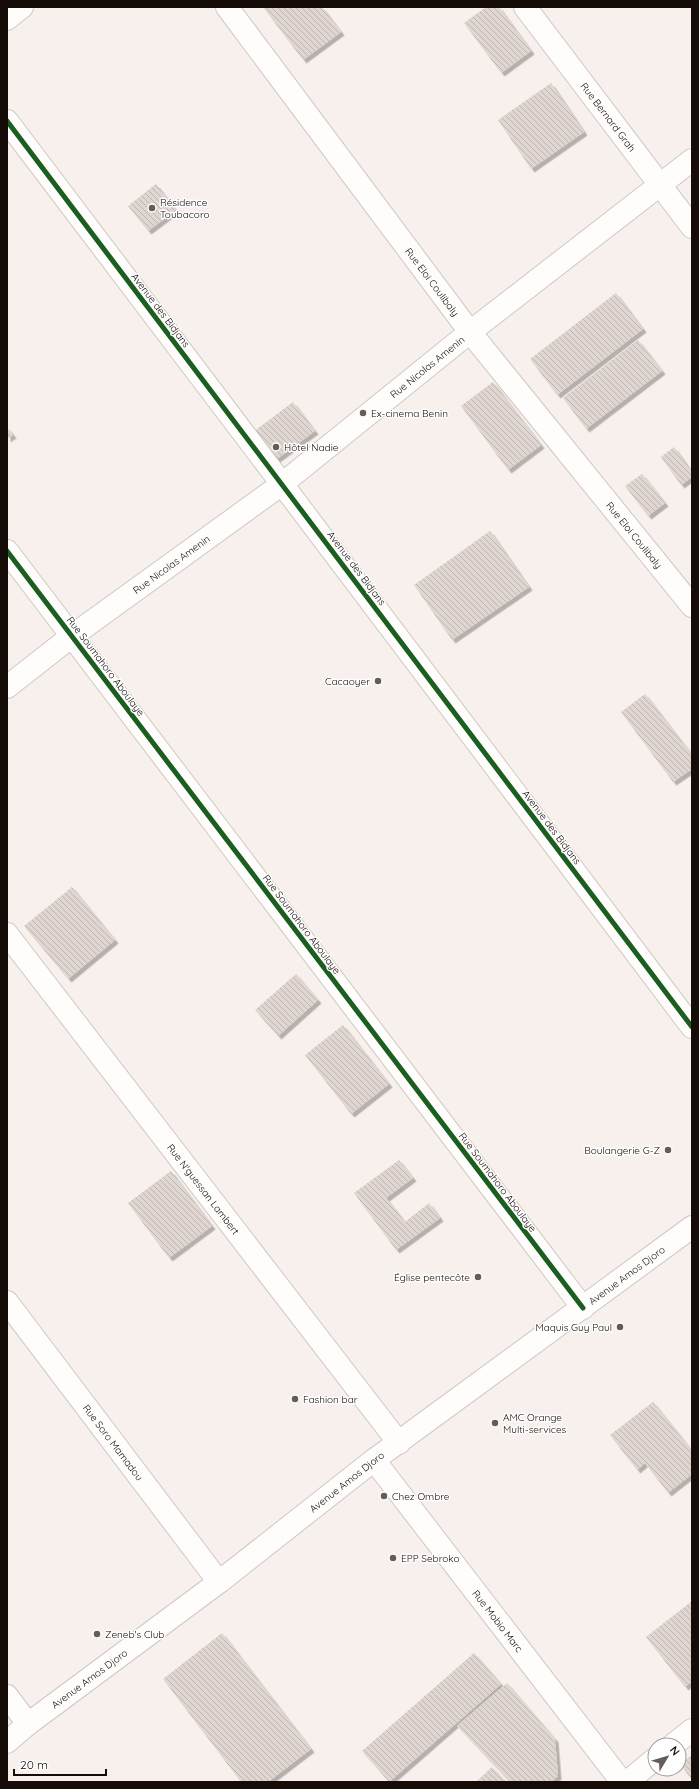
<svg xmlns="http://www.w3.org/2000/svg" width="699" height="1789" viewBox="0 0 699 1789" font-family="Quicksand,sans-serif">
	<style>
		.building { fill: url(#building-back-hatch); filter: url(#shadow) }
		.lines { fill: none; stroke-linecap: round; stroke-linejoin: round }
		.minor-casing { stroke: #d0c7c3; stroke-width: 24 }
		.tertiary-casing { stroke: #d0c7c3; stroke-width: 24 }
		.minor { stroke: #fefdfc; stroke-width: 22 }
		.tertiary { stroke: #fefdfc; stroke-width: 22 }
		.cycleway-casing { stroke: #fefefe; stroke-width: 8 }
		.cycleway { stroke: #1b5e20; stroke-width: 5 }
		.poi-dot { fill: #655c57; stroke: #fefefe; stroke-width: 1.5 }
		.labels { text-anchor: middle; stroke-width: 3; stroke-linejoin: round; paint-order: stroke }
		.street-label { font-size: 10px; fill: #160c07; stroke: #fefefe }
		.poi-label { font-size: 10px; fill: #160c07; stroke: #fefefe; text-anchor: start }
	</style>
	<defs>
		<pattern id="building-back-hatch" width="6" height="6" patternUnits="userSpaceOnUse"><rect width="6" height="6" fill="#dfd5d1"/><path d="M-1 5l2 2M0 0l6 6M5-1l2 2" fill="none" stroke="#bfb6b2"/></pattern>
		<filter id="shadow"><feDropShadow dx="3.5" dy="3.5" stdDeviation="0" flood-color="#0004"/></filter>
	</defs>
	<rect width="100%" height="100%" fill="#f7f0ec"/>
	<path class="building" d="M263 7H322L341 32 303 60Z
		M486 7H499L531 51 501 73 464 23Z
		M551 83 584 132 531 169 498 120Z
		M156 184 176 210 148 231 128 206Z
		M616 293 643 329 557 395 530 359Z
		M638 340 662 371 586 429 563 398Z
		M493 382 541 445 508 470 461 406Z
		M293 402 315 431 274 461 253 432Z
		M7 427 13 435 7 439Z
		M674 447 692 472V477L681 485 661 457Z
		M642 474 665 503 648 516 625 486Z
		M490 531 529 587 452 640 414 585Z
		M645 694 692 755V769L673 782 621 712Z
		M72 887 115 940 68 979 24 926Z
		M296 974 318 1000 278 1036 255 1010Z
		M343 1025 389 1084 351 1114 305 1055Z
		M399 1160 413 1178 386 1198 405 1222 429 1203 440 1218 396 1250 354 1193Z
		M171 1171 212 1226 169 1258 128 1203Z
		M653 1402 692 1451V1474L668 1493 645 1463 637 1470 610 1435Z
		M692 1601V1681L685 1687 646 1637Z
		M222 1633 311 1749 268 1782H241L163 1679Z
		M474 1653 501 1684 389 1782 362 1751Z
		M507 1683 555 1739 558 1776 551 1782H510L457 1726Z
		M692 1755V1780L680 1764Z
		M492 1767 506 1782H476Z"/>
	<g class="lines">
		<defs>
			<g id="minor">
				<path id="s1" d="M227 7 470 332 692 606"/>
				<path id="s2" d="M525 7 692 227"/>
				<path d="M7 19 22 7"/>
				<path id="s3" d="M7 121 282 484 470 332 692 160"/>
				<path d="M7 551 583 1308"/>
				<path id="s4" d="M7 934 399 1443"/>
				<path id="s5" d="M7 1302 219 1582"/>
				<path id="s6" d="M374 1460 622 1782"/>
				<path d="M7 1696 28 1724"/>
				<path d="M673 1745 692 1730"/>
				<path d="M627 1782 655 1759"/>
			</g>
			<g id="tertiary">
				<path id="s7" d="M7 687 72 636 282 484 692 1027"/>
				<path id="s8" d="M7 1742 28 1724 219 1582 374 1460 692 1227"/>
			</g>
		</defs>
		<use href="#minor" class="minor-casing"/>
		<use href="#tertiary" class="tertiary-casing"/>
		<use href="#minor" class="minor"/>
		<use href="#tertiary" class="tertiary"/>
		<defs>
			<path id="cycleway" d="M7 121 692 1027
				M7 551 583 1308"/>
		</defs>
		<use href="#cycleway" class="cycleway-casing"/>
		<use href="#cycleway" class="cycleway"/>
	</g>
	<g class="poi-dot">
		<circle cx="152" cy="208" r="4"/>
		<circle cx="363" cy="413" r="4"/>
		<circle cx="276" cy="447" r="4"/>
		<circle cx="378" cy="681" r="4"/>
		<circle cx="668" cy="1150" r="4"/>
		<circle cx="478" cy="1277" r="4"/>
		<circle cx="620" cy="1327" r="4"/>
		<circle cx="295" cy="1399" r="4"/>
		<circle cx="495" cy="1423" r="4"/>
		<circle cx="384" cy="1496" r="4"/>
		<circle cx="393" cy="1558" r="4"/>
		<circle cx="97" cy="1634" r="4"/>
	</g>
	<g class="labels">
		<g class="street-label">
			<text dy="4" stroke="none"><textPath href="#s2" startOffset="138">Rue Bernard Grah</textPath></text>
			<text dy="4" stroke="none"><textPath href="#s1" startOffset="343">Rue Eloi Coulibaly</textPath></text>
			<text transform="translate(161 310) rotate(53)" y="4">Avenue des Bidjans</text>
			<text dy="4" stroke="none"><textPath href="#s3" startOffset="642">Rue Nicolas Amenin</textPath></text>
			<text dy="4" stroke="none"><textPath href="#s1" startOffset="667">Rue Eloi Coulibaly</textPath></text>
			<text dy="4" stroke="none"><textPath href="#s7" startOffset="205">Rue Nicolas Amenin</textPath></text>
			<text transform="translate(357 568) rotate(53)" y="4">Avenue des Bidjans</text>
			<text transform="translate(106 666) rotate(53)" y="4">Rue Soumahoro Aboulaye</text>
			<text transform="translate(552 827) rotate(53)" y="4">Avenue des Bidjans</text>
			<text transform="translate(302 924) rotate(53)" y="4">Rue Soumahoro Aboulaye</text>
			<text transform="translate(498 1182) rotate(53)" y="4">Rue Soumahoro Aboulaye</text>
			<text dy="4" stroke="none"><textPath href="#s4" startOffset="322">Rue N'guessan Lambert</textPath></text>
			<text dy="4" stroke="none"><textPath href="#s8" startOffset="776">Avenue Amos Djoro</textPath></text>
			<text dy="4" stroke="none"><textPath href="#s5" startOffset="176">Rue Soro Mamadou</textPath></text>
			<text dy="4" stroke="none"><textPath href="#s8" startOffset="428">Avenue Amos Djoro</textPath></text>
			<text dy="4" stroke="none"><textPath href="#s6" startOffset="203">Rue Mobio Marc</textPath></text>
			<text dy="4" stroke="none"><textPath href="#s8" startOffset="104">Avenue Amos Djoro</textPath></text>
		</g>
		<g class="poi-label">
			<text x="160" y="206">Résidence<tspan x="160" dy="12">Toubacoro</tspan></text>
			<text x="371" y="417">Ex-cinema Benin</text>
			<text x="284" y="451">Hôtel Nadie</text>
			<text x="370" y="685" text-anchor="end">Cacaoyer</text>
			<text x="660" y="1154" text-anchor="end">Boulangerie G-Z</text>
			<text x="470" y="1281" text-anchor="end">Église pentecôte</text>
			<text x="612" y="1331" text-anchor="end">Maquis Guy Paul</text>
			<text x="303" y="1403">Fashion bar</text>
			<text x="503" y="1421">AMC Orange<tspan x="503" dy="12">Multi-services</tspan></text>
			<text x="392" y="1500">Chez Ombre</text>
			<text x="401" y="1562">EPP Sebroko</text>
			<text x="105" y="1638">Zeneb's Club</text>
		</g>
	</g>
	<rect width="699" height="1789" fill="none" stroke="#160c07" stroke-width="16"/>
	<g transform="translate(667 1757) rotate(52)"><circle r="19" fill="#fefefe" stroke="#a19d9b"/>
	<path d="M0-3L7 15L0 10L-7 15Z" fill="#655c57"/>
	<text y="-6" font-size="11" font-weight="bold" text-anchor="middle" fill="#160c07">N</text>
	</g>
	<path d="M14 1769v6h92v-6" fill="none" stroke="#160c07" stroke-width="2"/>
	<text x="20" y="1769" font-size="12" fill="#160c07" stroke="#fefefe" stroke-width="3" paint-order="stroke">20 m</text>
</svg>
